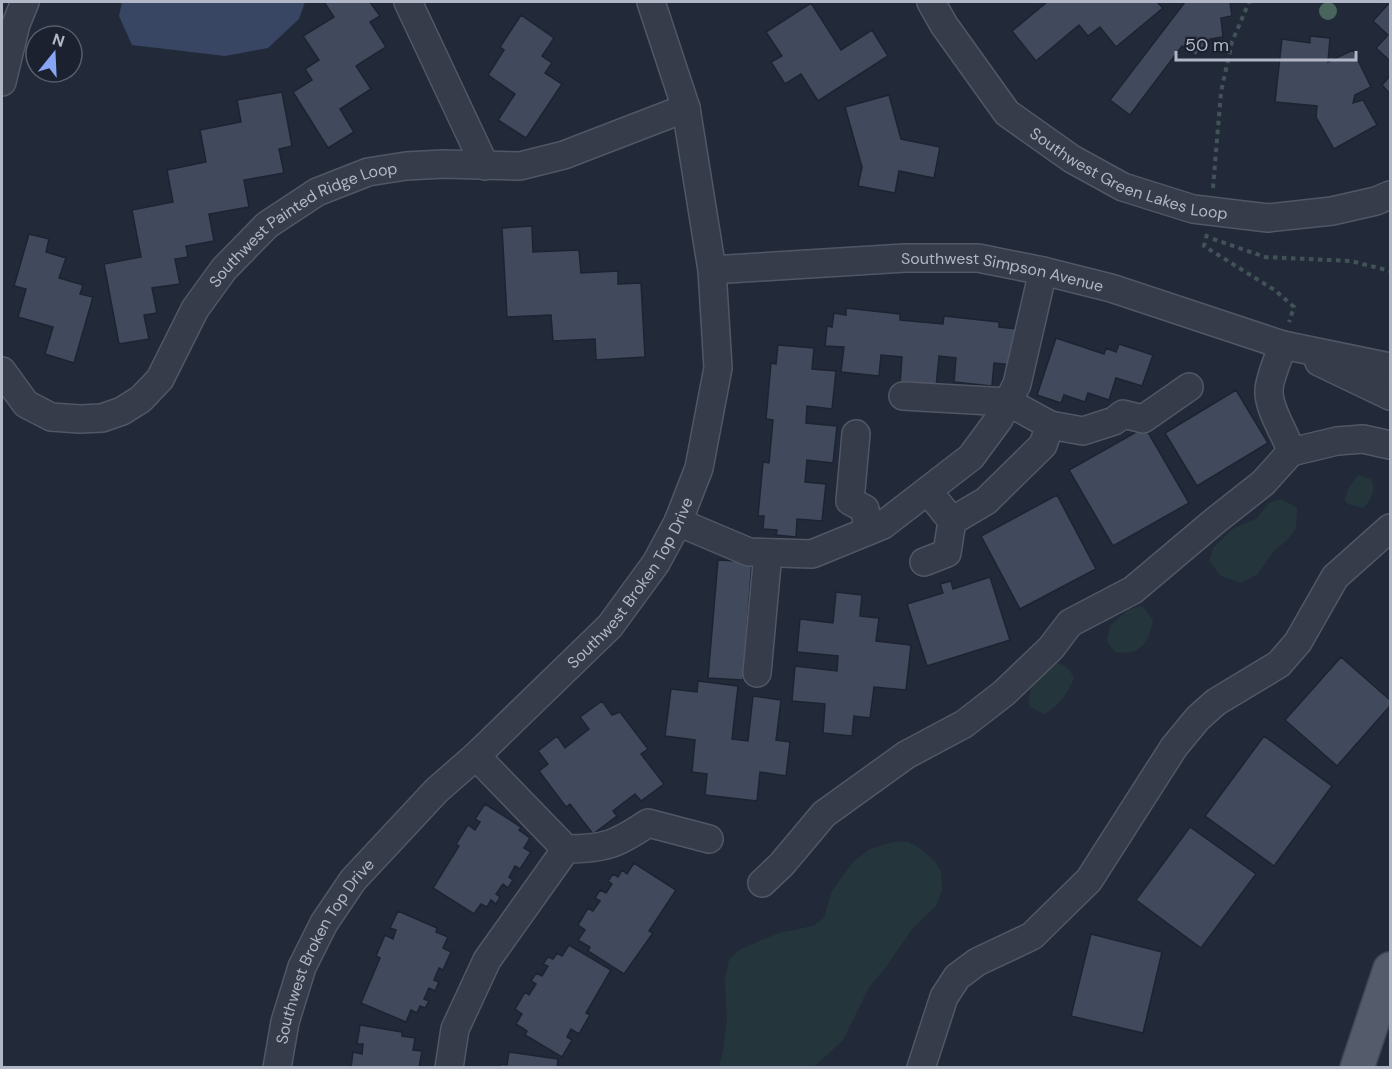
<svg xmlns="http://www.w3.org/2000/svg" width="1392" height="1069" viewBox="0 0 1392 1069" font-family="'DM Sans',sans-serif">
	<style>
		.green { fill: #24363b }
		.water { fill: #384563 }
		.building { fill: #41495c; stroke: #1d2331; stroke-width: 1.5 }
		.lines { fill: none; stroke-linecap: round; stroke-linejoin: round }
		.minor-casing { stroke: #515765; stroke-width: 30 }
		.major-casing { stroke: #3f4553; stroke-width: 36 }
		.path { stroke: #425358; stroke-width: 4; stroke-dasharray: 4.5 4.5; stroke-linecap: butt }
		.minor { stroke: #363c4a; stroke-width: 27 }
		.major { stroke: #545b6a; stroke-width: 33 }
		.tree { fill: #48655c }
		.labels { text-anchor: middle; stroke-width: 4.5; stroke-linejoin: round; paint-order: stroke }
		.street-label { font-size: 16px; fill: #b1b7c6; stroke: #1b212f }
	</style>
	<rect width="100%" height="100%" fill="#222a3a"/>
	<path class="green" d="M1358 475 1371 479C1377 490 1371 500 1363 508L1348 504 1345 500 1348 489Z
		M1281 499 1297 508 1296 528 1287 540 1274 551 1257 575 1241 583 1221 576 1209 561 1213 548 1234 528 1256 519 1269 503Z
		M1142 606 1153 620C1149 643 1140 656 1115 652L1107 642 1110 626 1129 609Z
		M1059 663 1068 668 1074 678C1068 693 1058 707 1044 714L1030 707C1025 687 1042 669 1059 663Z
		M893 842H908L921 849 936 863 941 872 942 891 936 906 912 929 886 967 869 987 843 1040 814 1067H719L723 1050 727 1019 725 980 729 959 741 949 779 933 813 926 824 918 832 891 854 861 870 849Z"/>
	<path class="water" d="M122 2H305L299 19 268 48 225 56 132 45 119 16Z"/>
	<path class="building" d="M324 2H370L380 16 370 22 386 47 356 66 371 89 340 109 354 132 328 148 293 92 312 80 305 69 319 60 303 36 334 17Z
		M1047 2H1157L1163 8 1116 47 1100 27 1088 36 1079 25 1036 61 1012 31Z
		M1185 2H1230L1232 16 1221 18 1223 37 1210 39 1196 56 1182 46 1130 115 1110 100Z
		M1390 2V61L1376 48 1388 35 1373 21Z
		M811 3 841 50 872 30 888 56 818 101 801 74 785 84 771 62 782 56 766 32Z
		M521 15 554 38 542 56 552 63 545 73 562 84 526 138 498 120 515 94 488 75 504 50 500 47Z
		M1310 36 1330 38 1328 62 1353 50 1371 87 1355 95 1353 103 1363 100 1377 125 1334 149 1316 117 1317 106 1275 102 1282 39 1310 43Z
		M1390 76V94L1382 85Z
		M282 92 292 146 279 149 284 173 244 180 249 207 209 214 214 241 186 246 188 257 175 259 180 284 152 288 157 313 144 315 149 339 119 344 104 264 141 257 132 210 173 202 167 170 206 162 200 130 241 122 237 100Z
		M889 95 901 139 940 147 934 178 899 171 895 193 858 186 862 167 845 107Z
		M532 226 533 252 579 250 581 273 618 271V284L641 283 645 357 596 360 595 339 553 341 551 315 507 317 502 228Z
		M29 234 49 239 46 252 66 258 59 278 83 285 80 294 93 297 74 363 45 354 53 327 18 317 26 289 14 286Z
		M846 308 900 314V320L943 324 944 316 999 322V327L1018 329 1014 365 994 363 992 386 954 382 956 358 939 356 936 387 900 384 902 357 881 355 879 376 841 372 844 347 825 346 827 326 832 327 834 313 846 315Z
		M1056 338 1104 354 1106 348 1116 352 1119 344 1153 355 1142 386 1116 378 1109 400 1088 393 1085 402 1064 395 1061 403 1037 395Z
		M778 345 814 348 812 369 836 371 832 409 807 406 806 423 837 426 833 463 807 460 805 482 826 484 822 521 797 519 796 537 776 535 777 530 763 529 764 516H758L763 462 769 463 773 420 766 419 771 363 776 364Z
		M1236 390 1268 443 1197 486 1165 433Z
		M1145 427 1189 503 1113 546 1069 470Z
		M1057 495 1096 569 1020 609 981 536Z
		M718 560 752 562 743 680 708 678Z
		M990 577 1010 640 927 666 907 604 943 593 940 584 951 581 953 589Z
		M836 592 862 595 860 616 879 618 876 641 911 645 906 690 874 687 870 718 854 716 852 736 823 733 825 704 792 701 795 666 837 671 838 656 797 652 800 619 833 623Z
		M1341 657 1390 700V706L1337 766 1285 720Z
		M698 681 738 686 732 739 748 741 753 696 781 700 776 740 790 742 786 776 760 772 757 801 705 795 707 774 692 772 695 740 665 736 671 689 697 692Z
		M602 701 612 715 620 712 648 749 641 754 664 784 641 801 635 794 613 811 617 816 593 834 570 804 566 807 539 771 548 764 538 751 557 736 565 748 589 729 580 717Z
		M1264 736 1332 786 1274 866 1205 816Z
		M485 804 521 827 519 830 530 838 524 848 531 852 520 869 515 866 509 877 513 880 508 888 503 884 496 894 500 897 496 904 491 900 487 907 481 904 474 914 433 888 459 846 456 844 468 825 475 830 480 822 475 819Z
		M1190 827 1256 874 1201 948 1136 900Z
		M634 863 676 890 649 931 653 933 624 974 588 951 590 947 578 940 585 930 578 925 588 908 593 911 600 901 595 898 600 890 606 893 612 884 608 881 613 874 618 877 622 870 627 874Z
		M398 911 437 928 436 932 448 937 443 948 451 952 443 970 439 968 434 980 439 982 435 991 429 988 424 999 429 1001 425 1008 420 1006 417 1013 411 1010 406 1022 361 1003 380 958 376 956 385 935 393 939 396 930 390 928Z
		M1091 934 1162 952 1143 1033 1071 1016Z
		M569 945 611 970 586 1013 590 1015 579 1034 571 1029 567 1037 572 1040 562 1057 525 1035 527 1031 516 1024 522 1014 515 1009 525 992 529 995 536 984 531 981 536 973 542 976 548 966 543 964 548 957 553 959 557 953 562 956Z
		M360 1025 402 1032V1036L415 1038 413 1050 422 1051 419 1068H351L353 1052 362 1054 363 1044H357Z
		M509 1052 558 1059 557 1068H500L501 1064 507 1065Z"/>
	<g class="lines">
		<defs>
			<g id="minor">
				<path d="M408 2 485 166"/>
				<path id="s1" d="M931 2 944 25 1007 113 1072 159 1123 187 1193 209 1268 218 1332 211 1376 201 1390 195"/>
				<path d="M2 82 16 24 25 2"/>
				<path id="s2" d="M712 270 905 258H978L1043 271 1111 288 1283 345 1390 367"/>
				<path d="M1319 362 1390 396"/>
				<path id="s3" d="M2 371 26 404 51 417 80 419 102 418 122 411 141 399 160 379 195 309 224 269 267 225 317 192 368 172 406 166 443 164 520 166 564 155 686 108"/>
				<path d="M903 396 1008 402 1050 425 1043 445 986 501 952 521 928 491"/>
				<path d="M1050 425 1083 431 1114 421 1123 414 1143 419 1189 387"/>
				<path d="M856 434 850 501 865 509 868 531"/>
				<path d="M1291 452 1337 441 1363 439 1390 445"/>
				<path d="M678 522 749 552 812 554 883 525 971 457 999 419 1017 384 1043 271"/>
				<path d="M924 562 947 553 952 521"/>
				<path d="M757 673 768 553"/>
				<path d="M566 849C605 849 617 844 648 823L709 839"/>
				<path d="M762 883 782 864 824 814 906 755 964 724 1004 693 1051 648 1070 623 1133 590 1216 520 1263 483 1291 452C1286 433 1268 410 1269 390 1269 380 1279 356 1283 345"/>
				<path id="s4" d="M277 1068 285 1022 302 967 324 923 353 880 437 790 476 756 610 626 656 563 678 522 699 468 718 368 712 270 686 108 651 2"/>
				<path d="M449 1068 455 1029 487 960 566 849 476 756"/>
				<path d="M921 1068 944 997 957 977 977 962 1032 936 1089 880 1174 747 1198 718 1216 702 1279 664 1298 642 1335 577 1390 528"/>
			</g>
			<path id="major" d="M1357 1068 1390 969"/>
		</defs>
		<use href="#minor" class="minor-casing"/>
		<use href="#major" class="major-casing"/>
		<path class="path" d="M1213 188 1221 92 1232 42 1249 2
			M1207 234 1204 246 1276 291 1294 307 1289 322
			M1213 239 1265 257 1351 261 1390 271"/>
		<use href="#minor" class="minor"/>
		<use href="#major" class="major"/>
	</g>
	<circle class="tree" cx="1328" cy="11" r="9"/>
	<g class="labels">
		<g class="street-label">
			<text dy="6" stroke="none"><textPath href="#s1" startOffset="273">Southwest Green Lakes Loop</textPath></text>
			<text dy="6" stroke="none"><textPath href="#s3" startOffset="412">Southwest Painted Ridge Loop</textPath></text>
			<text dy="6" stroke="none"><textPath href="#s2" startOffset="292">Southwest Simpson Avenue</textPath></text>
			<text dy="6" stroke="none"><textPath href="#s4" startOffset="614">Southwest Broken Top Drive</textPath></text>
			<text dy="6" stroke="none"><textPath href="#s4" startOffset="128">Southwest Broken Top Drive</textPath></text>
		</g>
	</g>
	<rect width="1392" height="1069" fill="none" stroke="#b1b7c6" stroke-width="6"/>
	<g transform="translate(54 54) rotate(18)"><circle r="28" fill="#1b212f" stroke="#575d6b" stroke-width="1.5"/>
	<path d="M0-4.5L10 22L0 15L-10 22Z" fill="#87a6f5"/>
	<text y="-9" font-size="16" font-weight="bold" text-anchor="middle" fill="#b1b7c6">N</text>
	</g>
	<path d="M1176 51v9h180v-9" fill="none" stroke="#b1b7c6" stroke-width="3"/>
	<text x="1185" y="51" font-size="18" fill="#b1b7c6" stroke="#1b212f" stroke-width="4.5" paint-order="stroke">50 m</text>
</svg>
